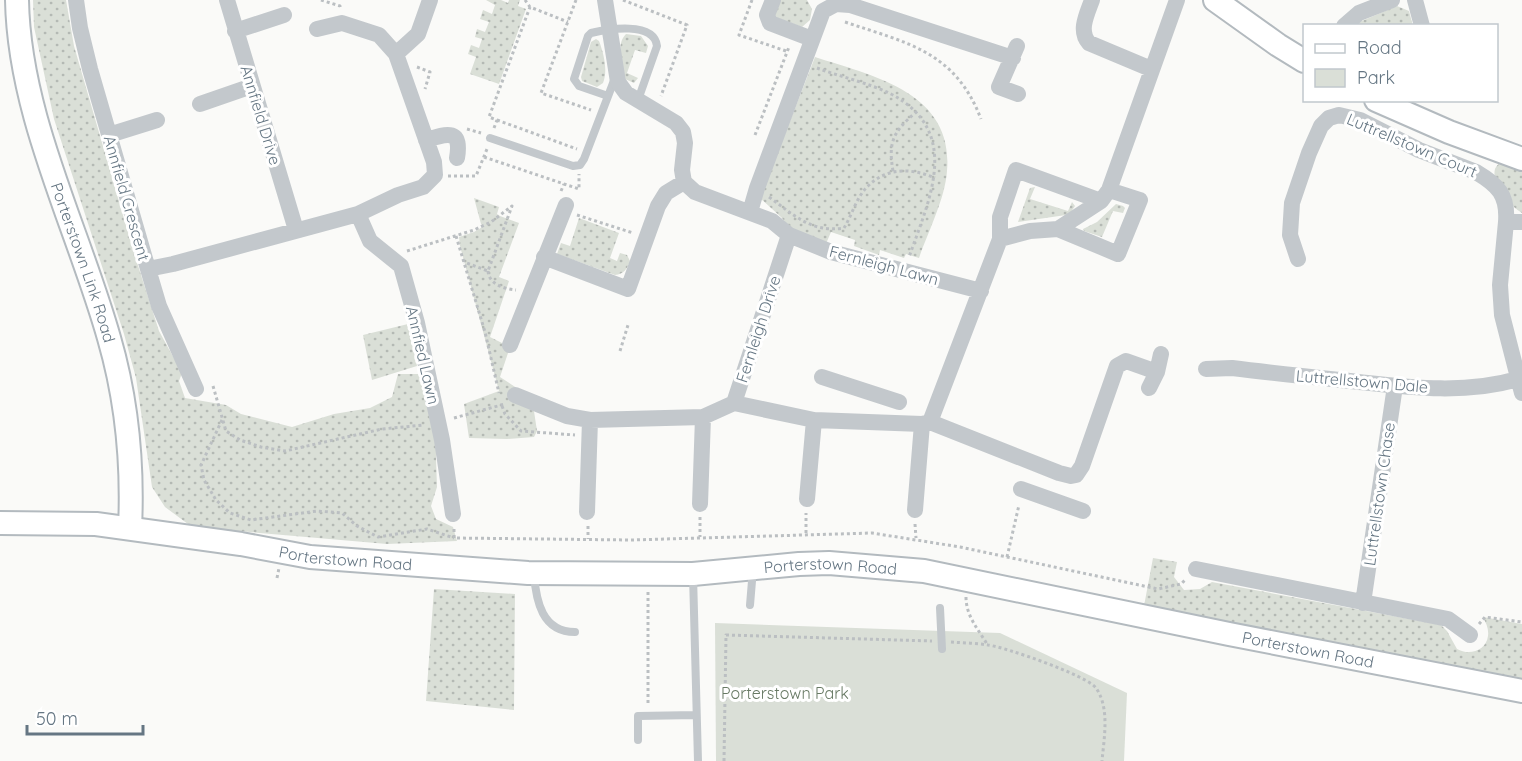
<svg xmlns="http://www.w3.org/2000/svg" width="1522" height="761" viewBox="0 0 1522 761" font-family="Quicksand,sans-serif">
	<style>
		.grass { fill: url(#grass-dots) }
		.green { fill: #dadfd7 }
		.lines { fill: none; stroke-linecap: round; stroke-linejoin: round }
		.secondary-casing { stroke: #b3babf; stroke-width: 26 }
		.path { stroke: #bbbfc2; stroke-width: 3; stroke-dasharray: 3 3; stroke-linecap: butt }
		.lane { stroke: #c3c8cc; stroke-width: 8 }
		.street { stroke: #c3c8cc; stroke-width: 16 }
		.secondary { stroke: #fff; stroke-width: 22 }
		.labels { text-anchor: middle; stroke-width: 6; stroke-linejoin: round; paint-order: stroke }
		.street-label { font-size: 16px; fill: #657683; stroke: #fff }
		.park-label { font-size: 16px; fill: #687a64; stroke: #fff }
	</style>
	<defs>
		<pattern id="grass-dots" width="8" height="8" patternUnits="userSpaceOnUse" patternTransform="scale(1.5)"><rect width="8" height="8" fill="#dadfd7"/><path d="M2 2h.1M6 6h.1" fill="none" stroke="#b4b9b4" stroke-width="1.8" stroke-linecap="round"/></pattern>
	</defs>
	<rect width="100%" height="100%" fill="#fafaf8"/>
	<path class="grass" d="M33 0H66L74 46 133 250 159 331 182 373 179 381 185 398 226 405 241 414 292 427 334 414 370 408 392 397 398 374H419L438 435 436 458 437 487 431 506 436 519 453 527 457 541 387 544 192 527 165 507 152 487 136 378 124 334 54 119 34 27Z
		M486 0H501L508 3 509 0H520L518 6 526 9 499 84 470 74 476 57 468 54 471 45 479 48 482 39 475 37 477 29 485 32 489 22 480 19 483 10 492 14 495 5Z
		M778 0H807L812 9 810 20 802 27 772 16Z
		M1397 6 1409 11 1413 26H1350Z
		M626 34 641 36 648 46 646 53 635 50 627 73 638 78 634 83 625 79C623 65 615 45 626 34Z
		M596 39 599 41C604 54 608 71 603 83L597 87 582 81 581 77 591 42Z
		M815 57C873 76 954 92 947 171 945 199 928 232 919 258L906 254 904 258 880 250 879 255 854 246 855 240 831 232 825 246 793 232 782 218 760 198Z
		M1501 161 1522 168V213C1510 206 1491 184 1495 169 1495 168 1500 162 1501 161Z
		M1035 187 1030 199 1068 211 1072 202 1075 206 1071 212 1066 215 1018 222 1030 188Z
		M474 198 499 207 497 214 500 216 519 223 499 277 509 281 490 337 510 347 500 377 532 398 537 431 534 437 507 439 469 438 464 404 499 391 460 246 459 237 474 232 484 226 481 224Z
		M1116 204 1123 206 1125 208 1123 213 1113 211 1102 237 1084 231 1083 229 1097 222Z
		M579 218 619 233 610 258 617 261 620 253 627 255 630 261C627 269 624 274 615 275L557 254 561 243 570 246Z
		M408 324 417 366 372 380 363 335Z
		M1153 558 1177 562 1174 577 1184 590 1200 589 1212 582 1441 625 1447 631 1457 649C1469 656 1486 651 1488 636 1489 629 1486 623 1483 617L1522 624V683L1144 606Z
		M434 589 515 594 514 710 426 701Z"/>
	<path class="green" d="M715 623 1000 633 1127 693 1124 761H716Z"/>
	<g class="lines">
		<defs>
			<g id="secondary">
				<path id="s1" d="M17 0C19 116 78 228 109 338 127 400 133 464 130 528"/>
				<path d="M1215 0 1278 45 1304 61"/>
				<path d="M1376 100 1449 132 1522 159"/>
				<path id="s2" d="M0 523 96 524 241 544 310 557 528 573 693 574 799 564 829 563 924 571 1229 634 1522 691"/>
			</g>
		</defs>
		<use href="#secondary" class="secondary-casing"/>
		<path class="path" d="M321 0 340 6V9
			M525 0 530 7 568 22
			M576 0 541 93 591 110
			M623 0 687 25 661 96
			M752 0 739 35 786 51
			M845 22C907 43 955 51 981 119
			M417 67 430 72 425 89
			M817 68C841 77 869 83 891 94 963 132 929 200 909 257
			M497 120 577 149
			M494 128 497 120 489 117 530 7
			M467 129 481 133
			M755 135 789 47
			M484 157 579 189V174
			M893 171C888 142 893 132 916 112
			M448 176H476L487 149
			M561 191 564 184
			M769 197C794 215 811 233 844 228 852 215 857 196 868 186 887 167 912 168 935 178
			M577 215 633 233
			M456 236 485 332 499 393
			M407 251 474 230 491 222 512 206 488 271 464 262
			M488 271C489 284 504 289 516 290
			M620 351 628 325
			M213 386 226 431 240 440 261 447 285 451 382 429 424 425
			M502 406 505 414 521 431 575 435
			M454 418 505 404
			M222 420 201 465 204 480 216 500 230 513 251 520 317 511 342 513 357 526 378 537 427 529 454 538
			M700 517V537
			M915 524 916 538
			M588 526V539
			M454 529V538L631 540 872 533 960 547 1158 589 1181 584 1186 579
			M806 533V513
			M1007 557 1019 505
			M277 578 279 568
			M648 592V705
			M966 597C966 616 978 629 987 644
			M1479 624 1485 617 1522 622
			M951 642C963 643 976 643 988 645 1005 647 1088 676 1096 688 1110 708 1104 738 1102 761
			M724 761 726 635 932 641"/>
		<path class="lane" d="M608 96 579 86 574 79 588 36 591 33C608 29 654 21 657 46L638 100
			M490 138 573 166 580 165 584 159 615 78
			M534 574C536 601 542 632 575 632
			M693 575 698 761
			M750 605 753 569
			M940 608 942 649
			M638 740V716L696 715"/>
		<path class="street" d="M76 0 80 28 90 69 148 269 159 306 196 389
			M227 0 296 230
			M605 0 618 82 626 93 676 123 683 132 685 143 682 170 684 182 695 192 772 221 789 235 831 252 981 291
			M773 0 767 15 770 23 812 39
			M1092 0C1087 14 1078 31 1089 43L1151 69
			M1415 0 1422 26
			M823 11 836 4 850 5 1013 58
			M1344 26 1359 13 1392 0
			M235 31 284 15
			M1017 46 999 87 1018 94
			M396 54 418 34 430 0
			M200 104 252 86
			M109 135 157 120
			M426 140C448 133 462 129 457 158
			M750 212 757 188 823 11
			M358 214 370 241 401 266 417 323 442 440 453 514
			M1522 222H1506L1500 285 1502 315 1522 393
			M1058 229 1118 254 1140 200 1109 190
			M1000 239V217L1016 170 1101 201
			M544 257 628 289 658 206 666 193 684 182
			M1298 259 1290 235 1292 203 1309 153 1321 126 1329 118 1339 115 1360 120 1419 150 1476 172C1498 185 1508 195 1506 222
			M148 269 173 264 358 214 398 195 423 187 435 175 434 162 396 54 379 35 342 23 317 29
			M510 345 566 205
			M1206 369 1232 368C1271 373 1311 377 1350 381 1406 387 1463 395 1518 379
			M822 377 899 402
			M1149 388 1157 372 1161 354
			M515 395 567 416 590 420 703 417 734 403
			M734 403 814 420 922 424 930 422
			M734 403 789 235
			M930 422 1000 239 1030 231 1058 229 1101 201 1109 190 1177 0
			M930 422 1059 473 1071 476 1076 475 1082 466 1117 366 1126 361 1157 372
			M1021 489 1083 511
			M807 499 814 420
			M700 504 703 417
			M915 510 922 424
			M587 512 590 420
			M1196 569 1448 619 1470 635
			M1363 603 1395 386"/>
		<use href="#secondary" class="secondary"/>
	</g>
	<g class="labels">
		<g class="street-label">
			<text transform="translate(261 115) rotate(73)" y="6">Annfield Drive</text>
			<text transform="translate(1412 145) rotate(23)" y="6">Luttrellstown Court</text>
			<text transform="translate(127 198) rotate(74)" y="6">Annfield Crescent</text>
			<text dy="6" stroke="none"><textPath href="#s1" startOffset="272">Porterstown Link Road</textPath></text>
			<text transform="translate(884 265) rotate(15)" y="6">Fernleigh Lawn</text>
			<text transform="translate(758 329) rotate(-72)" y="6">Fernleigh Drive</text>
			<text transform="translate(423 355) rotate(77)" y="6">Annfied Lawn</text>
			<text transform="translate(1362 381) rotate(5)" y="6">Luttrellstown Dale</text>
			<text transform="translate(1379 494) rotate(-82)" y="6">Luttrellstown Chase</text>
			<text dy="6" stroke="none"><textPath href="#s2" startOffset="348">Porterstown Road</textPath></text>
			<text dy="6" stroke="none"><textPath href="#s2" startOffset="834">Porterstown Road</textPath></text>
			<text dy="6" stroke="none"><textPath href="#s2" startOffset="1320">Porterstown Road</textPath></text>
		</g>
		<g class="park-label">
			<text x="785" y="699">Porterstown Park</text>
		</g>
	</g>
	<rect x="1303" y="24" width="195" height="78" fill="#ffffff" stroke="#c1c8cd" stroke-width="1.5"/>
	<rect x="1315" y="44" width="30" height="9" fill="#ffffff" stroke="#c1c8cd" stroke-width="1.5"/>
	<text x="1357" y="54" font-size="18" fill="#657683">Road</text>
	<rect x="1315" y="69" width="30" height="18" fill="#dadfd7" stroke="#c1c8cd" stroke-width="1.5"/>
	<text x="1357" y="84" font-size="18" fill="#657683">Park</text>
	<path d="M27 725v9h116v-9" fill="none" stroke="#657683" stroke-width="3"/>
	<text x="36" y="725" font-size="18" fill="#657683" stroke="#ffffff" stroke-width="4.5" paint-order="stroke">50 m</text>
</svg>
